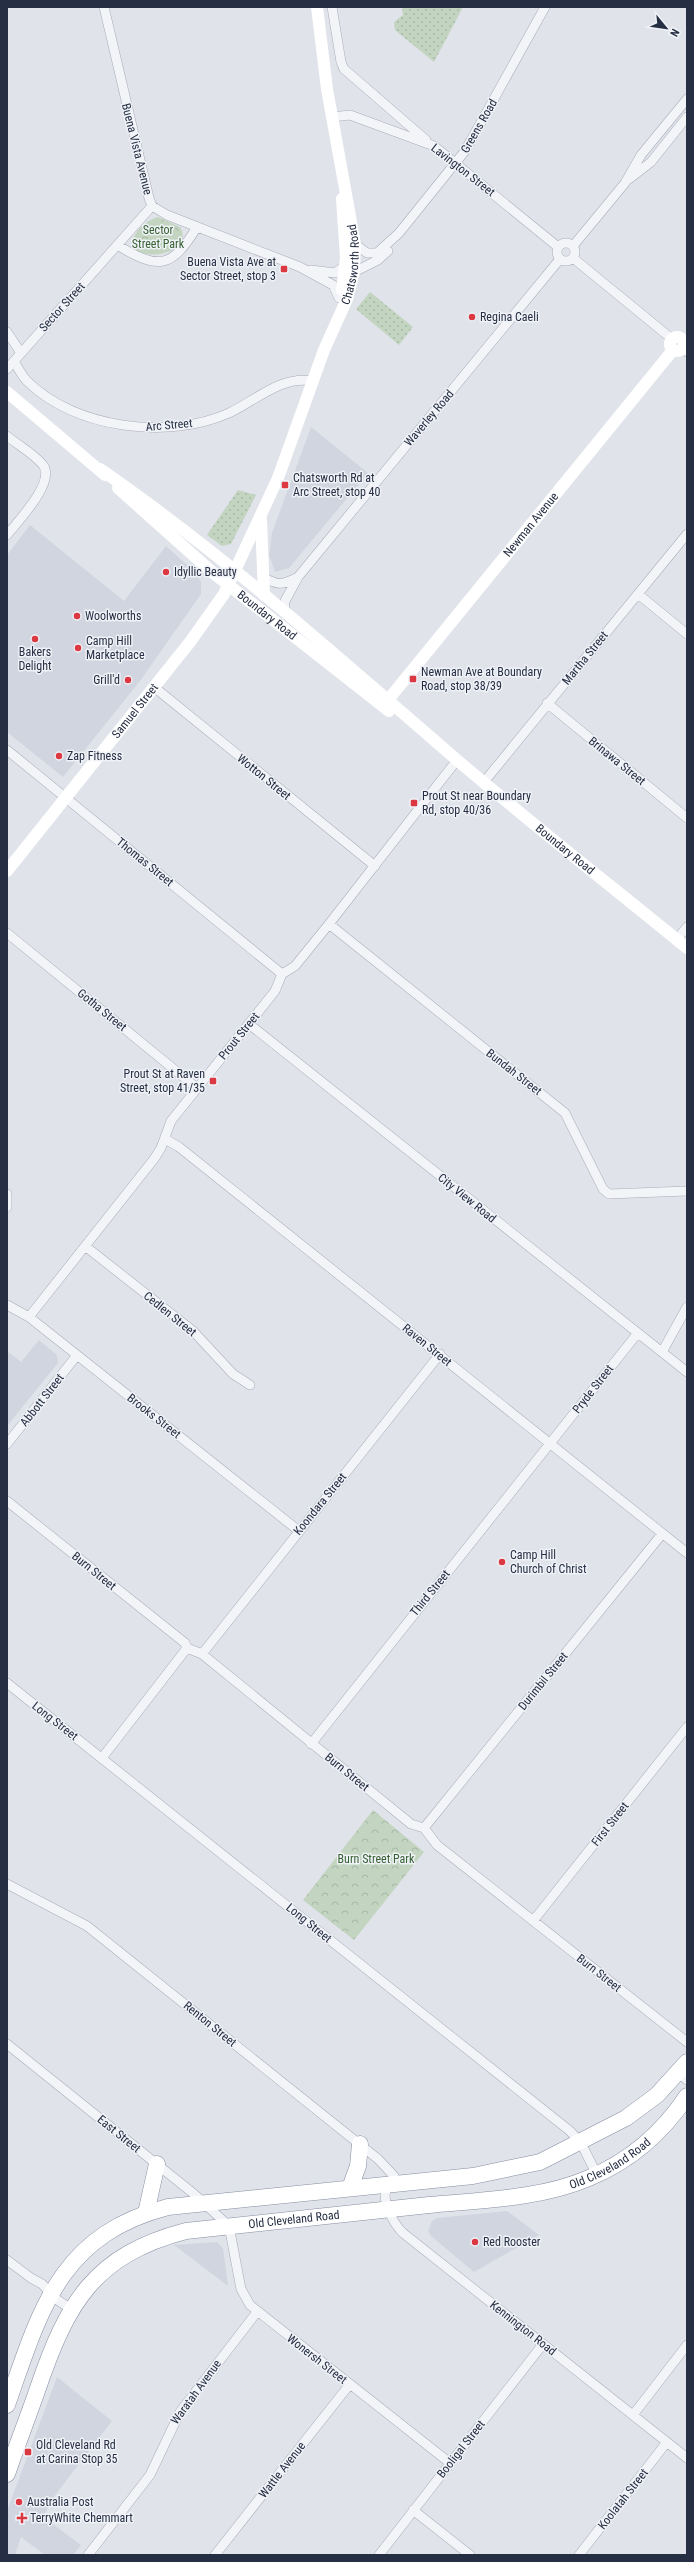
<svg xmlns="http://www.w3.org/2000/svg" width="694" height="2562" viewBox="0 0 694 2562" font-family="'Roboto Condensed',sans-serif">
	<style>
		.built { fill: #d1d5df }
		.grass { fill: url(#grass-dots) }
		.park { fill: url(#park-crowns) }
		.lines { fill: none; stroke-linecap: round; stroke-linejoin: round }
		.street-casing { stroke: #a8adb8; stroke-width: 10 }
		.highway-casing { stroke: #858ea2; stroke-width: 17 }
		.street { stroke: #f3f4f8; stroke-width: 9 }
		.secondary { stroke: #fff; stroke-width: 12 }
		.highway { stroke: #fff; stroke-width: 16 }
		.poi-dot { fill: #dc3842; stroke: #eff2f7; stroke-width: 1.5 }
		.labels { text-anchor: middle; stroke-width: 3; stroke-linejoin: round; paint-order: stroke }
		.street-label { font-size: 12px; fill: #262e43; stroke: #eff2f7 }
		.park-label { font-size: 12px; fill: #376132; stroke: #eff2f7 }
		.poi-label { font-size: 12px; fill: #262e43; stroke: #eff2f7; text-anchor: start }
	</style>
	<defs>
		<pattern id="grass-dots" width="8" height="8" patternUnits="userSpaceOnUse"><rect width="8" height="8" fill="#c3d5c0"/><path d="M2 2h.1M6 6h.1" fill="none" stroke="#a7b7a6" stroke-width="1.8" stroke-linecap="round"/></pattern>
		<pattern id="park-crowns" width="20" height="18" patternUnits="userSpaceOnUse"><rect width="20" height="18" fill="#c3d5c0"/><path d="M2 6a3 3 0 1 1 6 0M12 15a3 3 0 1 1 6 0" fill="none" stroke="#a7b7a6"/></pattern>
	</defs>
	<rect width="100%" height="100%" fill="#e0e3ea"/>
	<path class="built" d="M311 427 368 473 289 568 275 572 269 555 272 533Z
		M30 525 124 601 166 546 196 573 201 582V594L140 681 63 777 7 732V555Z
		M39 1340 57 1355 58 1363 7 1426V1351L21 1362Z
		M507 2211 539 2235 474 2272 431 2236 428 2231 432 2221 437 2218Z
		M217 2242 223 2248 228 2286 174 2245Z
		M57 2377 112 2421 56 2494 43 2517 81 2545 73 2555H45L21 2537 15 2555H7V2511Z"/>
	<path class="grass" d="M402 7H463L434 62 395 30 394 22 403 15Z
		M370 292 413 327 399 345 356 309Z
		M238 490 256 495 231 544 222 546 207 535Z"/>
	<path class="park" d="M158 217 180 227C194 250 149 264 133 247 130 234 146 220 158 217Z
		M373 1810 424 1852 354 1940 303 1900Z"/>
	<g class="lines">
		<defs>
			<path id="street" d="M104 7 149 198 152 206 167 215 300 267 333 285 339 298
				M332 7 341 62 344 69 426 140
				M332 117 350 115 434 146 558 247
				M629 179 651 162 687 117
				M557 252a9 9 0 1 1 18 0a9 9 0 1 1-18 0Z
				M355 244 367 253H377L399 233 465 151 545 7
				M117 245C159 270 171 269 197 227
				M573 246 625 183 641 155 687 99
				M573 258 672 339
				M311 270 335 273 346 265
				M354 272 378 260 388 251
				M7 332 21 353
				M683 349 687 352
				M14 361C18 368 22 376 27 381 75 429 169 440 229 413 255 401 282 375 312 381
				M7 369 152 206
				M7 436C18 445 34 454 43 465 56 482 18 521 7 535
				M263 577C278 586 283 585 298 577
				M638 594 687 634
				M284 612 285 601 298 577 560 259
				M154 687 375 866
				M547 703 687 818
				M7 750 282 974
				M484 782 687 534
				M329 924 565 1113 603 1189 609 1194 687 1191
				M7 933 197 1088
				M677 939 687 927
				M249 1024 687 1372
				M165 1139 179 1147 687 1553
				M7 1194V1207
				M85 1246 193 1331 233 1374 250 1385
				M7 1305 29 1317 299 1531
				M29 1317 154 1159 161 1148 171 1121 275 991 282 974 295 966 329 924 457 760
				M662 1352 687 1307
				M7 1444 77 1355
				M7 1501 185 1643 187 1648 202 1654 411 1824 424 1828 437 1845 687 2042
				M202 1654 440 1354
				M7 1683 570 2131 581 2143 597 2175
				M311 1744 637 1334
				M102 1758 187 1648
				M424 1828 662 1534
				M7 1884 87 1926 378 2159 394 2176C392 2180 388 2185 386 2190 382 2203 394 2224 403 2233L687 2458
				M533 1921 687 1727
				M7 2044 194 2194 229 2226 241 2289 250 2305 450 2463
				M678 2073 687 2080
				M7 2260 31 2278 42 2284 56 2299 71 2309
				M633 2415 687 2345
				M413 2510 470 2555
				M88 2555 150 2475 180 2412 257 2312
				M215 2555 350 2384
				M379 2555 543 2344
				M579 2555 667 2442"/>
			<g id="highway">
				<path d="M350 2188 358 2166 360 2144"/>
				<path d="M146 2213 157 2164"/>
				<path d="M7 2405C40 2311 59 2235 168 2207L473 2176 540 2162 626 2118 657 2095 687 2062"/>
				<path id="s5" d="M7 2474C17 2445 28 2417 38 2388 67 2303 94 2255 186 2231 267 2222 348 2214 429 2205 482 2200 540 2199 589 2178 630 2161 663 2132 687 2096"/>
			</g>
		</defs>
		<use href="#street" class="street-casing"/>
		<use href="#highway" class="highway-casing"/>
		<use href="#street" class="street"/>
		<g class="secondary">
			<path d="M342 199 346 258 342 290"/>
			<circle cx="677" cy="344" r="7"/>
			<path d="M7 392 105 475"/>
			<path id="s1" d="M100 469C226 556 341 660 457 760 532 824 610 885 687 948"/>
			<path id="s2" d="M118 488 212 572 389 711"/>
			<path d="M261 520 264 595"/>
			<path id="s3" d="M388 700 673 350"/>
			<path id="s4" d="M7 871 190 642 224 594 278 478 324 350 347 299 354 272 355 244 327 89 317 7"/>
		</g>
		<use href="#highway" class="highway"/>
	</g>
	<g class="poi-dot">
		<rect x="280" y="265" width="8" height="8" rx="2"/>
		<circle cx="472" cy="317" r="4"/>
		<rect x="281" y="481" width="8" height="8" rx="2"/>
		<circle cx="166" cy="572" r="4"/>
		<circle cx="77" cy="616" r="4"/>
		<circle cx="35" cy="639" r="4"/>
		<circle cx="78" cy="648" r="4"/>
		<rect x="409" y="675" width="8" height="8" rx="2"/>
		<circle cx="128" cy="680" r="4"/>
		<circle cx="59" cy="756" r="4"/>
		<rect x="410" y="799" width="8" height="8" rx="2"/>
		<rect x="209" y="1077" width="8" height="8" rx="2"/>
		<circle cx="502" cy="1562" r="4"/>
		<circle cx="475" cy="2242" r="4"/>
		<rect x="24" y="2448" width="8" height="8" rx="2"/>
		<circle cx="19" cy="2502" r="4"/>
		<path d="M20 2512h4v4h4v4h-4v4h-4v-4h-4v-4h4z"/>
	</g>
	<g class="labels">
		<g class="street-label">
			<text transform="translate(479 126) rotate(-60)" y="4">Greens Road</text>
			<text transform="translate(137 149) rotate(76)" y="4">Buena Vista Avenue</text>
			<text transform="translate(463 170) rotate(38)" y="4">Lavington Street</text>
			<text dy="4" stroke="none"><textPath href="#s4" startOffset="707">Chatsworth Road</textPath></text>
			<text transform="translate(62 307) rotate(-48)" y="4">Sector Street</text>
			<text transform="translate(429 418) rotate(-50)" y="4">Waverley Road</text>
			<text transform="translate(169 425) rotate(-5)" y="4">Arc Street</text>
			<text dy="4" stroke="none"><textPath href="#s3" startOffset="226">Newman Avenue</textPath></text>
			<text dy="4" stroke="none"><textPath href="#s2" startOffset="196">Boundary Road</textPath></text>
			<text transform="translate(585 658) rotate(-51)" y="4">Martha Street</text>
			<text dy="4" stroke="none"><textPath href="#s4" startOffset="205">Samuel Street</textPath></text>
			<text transform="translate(617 761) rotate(39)" y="4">Brinawa Street</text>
			<text transform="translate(264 777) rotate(39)" y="4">Wotton Street</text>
			<text dy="4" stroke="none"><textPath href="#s1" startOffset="601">Boundary Road</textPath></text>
			<text transform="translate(145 862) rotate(39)" y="4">Thomas Street</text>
			<text transform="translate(102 1010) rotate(39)" y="4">Gotha Street</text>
			<text transform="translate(239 1036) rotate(-51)" y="4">Prout Street</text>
			<text transform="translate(514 1072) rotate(38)" y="4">Bundah Street</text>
			<text transform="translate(467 1198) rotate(39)" y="4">City View Road</text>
			<text transform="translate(170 1314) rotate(39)" y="4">Cedlen Street</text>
			<text transform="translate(427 1345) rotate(39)" y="4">Raven Street</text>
			<text transform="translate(593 1389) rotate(-52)" y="4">Pryde Street</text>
			<text transform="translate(42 1400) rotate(-52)" y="4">Abbott Street</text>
			<text transform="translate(154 1416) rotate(38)" y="4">Brooks Street</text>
			<text transform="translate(320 1504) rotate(-51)" y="4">Koondara Street</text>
			<text transform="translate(94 1571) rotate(39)" y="4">Burn Street</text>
			<text transform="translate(430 1593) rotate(-51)" y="4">Third Street</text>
			<text transform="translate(543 1681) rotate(-51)" y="4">Durimbil Street</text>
			<text transform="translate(55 1721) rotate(38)" y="4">Long Street</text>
			<text transform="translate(347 1772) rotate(39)" y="4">Burn Street</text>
			<text transform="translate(610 1824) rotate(-52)" y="4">First Street</text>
			<text transform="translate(309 1923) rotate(39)" y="4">Long Street</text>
			<text transform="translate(599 1973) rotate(38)" y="4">Burn Street</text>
			<text transform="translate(210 2024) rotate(39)" y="4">Renton Street</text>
			<text transform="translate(119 2134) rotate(39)" y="4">East Street</text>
			<text dy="4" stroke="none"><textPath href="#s5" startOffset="752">Old Cleveland Road</textPath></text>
			<text dy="4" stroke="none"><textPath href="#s5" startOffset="428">Old Cleveland Road</textPath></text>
			<text transform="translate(523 2328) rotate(38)" y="4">Kennington Road</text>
			<text transform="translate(317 2359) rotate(38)" y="4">Wonersh Street</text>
			<text transform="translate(196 2392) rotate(-54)" y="4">Waratah Avenue</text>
			<text transform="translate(461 2449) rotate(-52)" y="4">Booligal Street</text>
			<text transform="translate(282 2470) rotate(-52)" y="4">Wattle Avenue</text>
			<text transform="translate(623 2499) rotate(-52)" y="4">Koolatah Street</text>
		</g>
		<g class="park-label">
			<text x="158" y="234">Sector<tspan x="158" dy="14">Street Park</tspan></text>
			<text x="376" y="1863">Burn Street Park</text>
		</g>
		<g class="poi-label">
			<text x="276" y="266" text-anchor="end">Buena Vista Ave at<tspan x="276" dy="14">Sector Street, stop 3</tspan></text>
			<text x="480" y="321">Regina Caeli</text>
			<text x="293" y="482">Chatsworth Rd at<tspan x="293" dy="14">Arc Street, stop 40</tspan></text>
			<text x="174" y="576">Idyllic Beauty</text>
			<text x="85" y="620">Woolworths</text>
			<text x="86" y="645">Camp Hill<tspan x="86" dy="14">Marketplace</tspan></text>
			<text x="35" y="656" text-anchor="middle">Bakers<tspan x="35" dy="14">Delight</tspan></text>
			<text x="421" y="676">Newman Ave at Boundary<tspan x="421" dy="14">Road, stop 38/39</tspan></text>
			<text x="120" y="684" text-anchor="end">Grill'd</text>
			<text x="67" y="760">Zap Fitness</text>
			<text x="422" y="800">Prout St near Boundary<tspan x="422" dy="14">Rd, stop 40/36</tspan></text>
			<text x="205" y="1078" text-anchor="end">Prout St at Raven<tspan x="205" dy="14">Street, stop 41/35</tspan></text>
			<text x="510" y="1559">Camp Hill<tspan x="510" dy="14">Church of Christ</tspan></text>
			<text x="483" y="2246">Red Rooster</text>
			<text x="36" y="2449">Old Cleveland Rd<tspan x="36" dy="14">at Carina Stop 35</tspan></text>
			<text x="27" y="2506">Australia Post</text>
			<text x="30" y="2522">TerryWhite Chemmart</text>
		</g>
	</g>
	<rect width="694" height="2562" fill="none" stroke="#262e43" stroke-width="16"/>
	<g transform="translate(666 28) rotate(119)" stroke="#eff2f7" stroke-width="3" paint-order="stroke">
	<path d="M0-3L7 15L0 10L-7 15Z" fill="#262e43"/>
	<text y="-6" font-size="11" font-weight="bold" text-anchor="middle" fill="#262e43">N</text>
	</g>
</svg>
